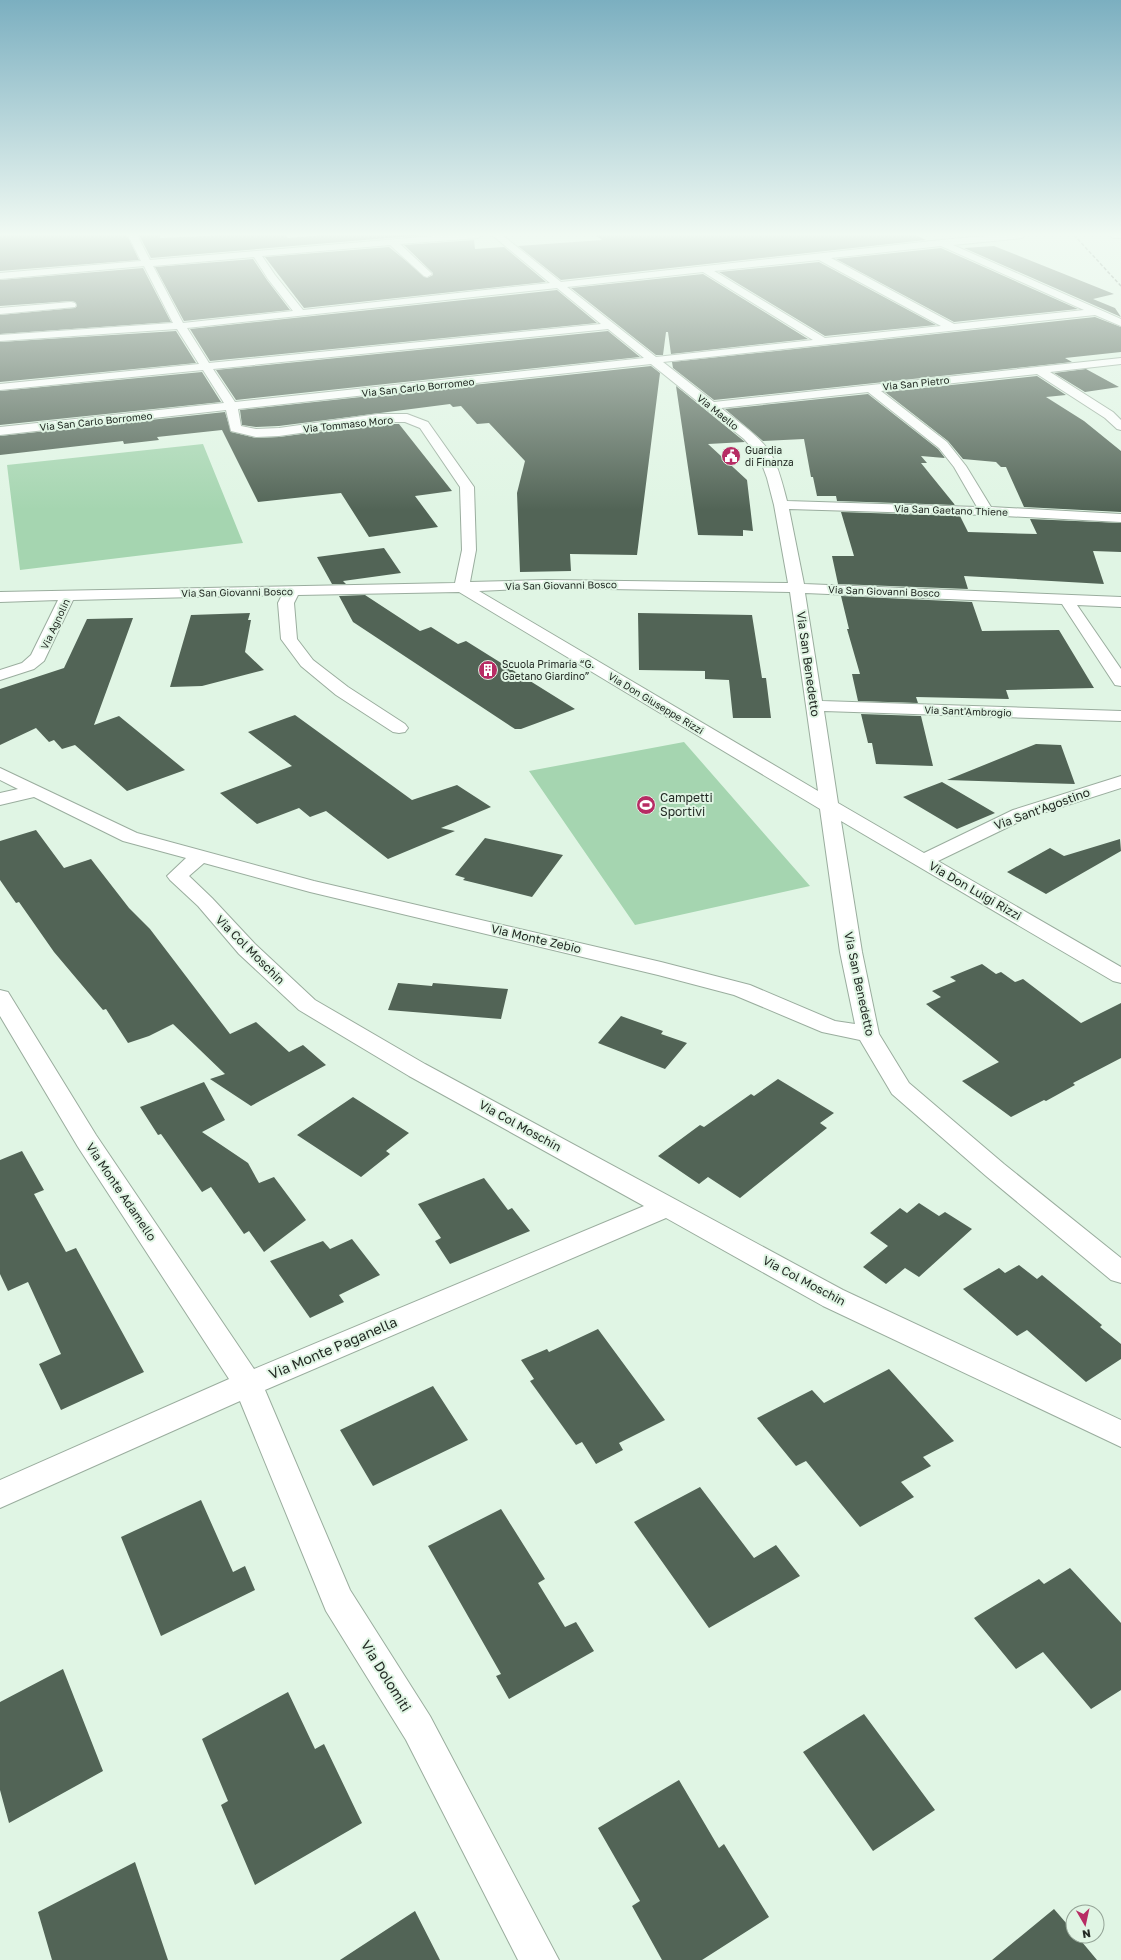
<svg xmlns="http://www.w3.org/2000/svg" width="1121" height="1960" viewBox="0 0 1121 1960" font-family="'Golos Text',sans-serif">
	<style>
		.green { fill: #a5d5b0 }
		.building { fill: #526456 }
		.lines { fill: none; stroke-linecap: round; stroke-linejoin: round }
		.minor-casing { stroke: #9aad9e; stroke-width: 2 }
		.minor { fill: #fff; fill-rule: evenodd }
		.rail { stroke: #727f74; stroke-width: 1.5; stroke-dasharray: 3.5 2; stroke-linecap: butt }
		.labels { text-anchor: middle; stroke-width: 4; stroke-linejoin: round; paint-order: stroke }
		.far-street-label { font-size: 10px; fill: #232a24; stroke: #e0f5e4 }
		.far-poi-label { font-size: 10px; fill: #232a24; stroke: #e0f5e4; text-anchor: start }
		.street-label { font-size: 12px; fill: #232a24; stroke: #e0f5e4 }
		.poi-label { font-size: 12px; fill: #232a24; stroke: #e0f5e4; text-anchor: start }
		.near-street-label { font-size: 14px; fill: #232a24; stroke: #e0f5e4 }
	</style>
	<rect width="100%" height="100%" fill="#e0f5e4"/>
	<path class="green" d="M203 444 243 543 20 570 7 465Z
		M684 742 810 886 635 925 529 771Z"/>
	<path class="building" d="M0 235H127L139 260 0 271Z
		M139 235H160V238L218 235H286L288 238 318 235H425L151 258Z
		M595 235H916L926 240 561 280 518 246 602 240Z
		M474 240 475 249 504 247 546 282 304 308 265 257 389 247 427 278 433 275V273L404 245Z
		M994 246 1114 294 1093 299 1115 308 1121 317 964 248Z
		M941 248 1078 309 954 322 836 259Z
		M253 259 267 280 290 310 184 321 155 267Z
		M819 262 936 325 825 336 719 272Z
		M143 268 171 322 0 334V315L75 308 77 306 75 302 71 301 0 306V280Z
		M703 274 808 339 671 354 668 332H666L663 355H656L571 288Z
		M557 290 597 323 210 361 190 329Z
		M1095 317 1121 327V352L1065 358 1072 362 714 400 673 368 672 362Z
		M176 331 196 363 0 382V342Z
		M608 331 640 357 236 400 216 370Z
		M651 366 660 373 637 555 570 554 571 571 520 572 517 493 525 461 489 423 477 424 461 406 453 407 450 404 279 426 256 427 242 425 240 410Z
		M1086 369 1119 387 1085 392 1054 373Z
		M202 372 221 402 0 425V391Z
		M1037 376 1066 395 1046 397 1084 421 1121 451V512L1024 507 1006 467H1001L996 462 963 459 948 441 885 392Z
		M676 386 745 442 708 444 747 480 753 531 743 530V536L698 535Z
		M868 394 938 449 945 458 921 456 927 463H921L955 505 837 501 836 496H817L813 477H811L804 439 763 441 725 409Z
		M225 412 231 432 256 438 279 437 378 424H399L452 491 415 496 438 527 369 537 341 493 258 502 222 430 157 437 159 440 124 444 123 441 0 455V436Z
		M841 512 960 516 968 532 1037 534 1030 519 1121 523V552L1093 551 1104 584 964 576 968 589 838 584 832 556H854Z
		M384 548 401 573 343 581 346 584H332L317 557Z
		M365 595 420 631 431 627 458 644 466 641 575 709 521 729H515L353 622 339 596Z
		M841 596 972 602 982 631 1059 630 1094 688 1006 690 1009 699 916 697 918 703 858 701 852 674H860L847 629H849Z
		M250 613 248 620H251L245 652 264 670 202 686 170 687 191 615Z
		M638 613 752 615 762 678H766L771 718H733L729 680 705 679V671L639 670Z
		M133 618 94 725 119 716 185 770 127 791 75 745 62 749 54 740 49 742 36 728 0 745V689L64 668 87 619Z
		M861 714 921 716 933 766 876 764 872 743H868Z
		M295 715 412 800 457 785 491 807 441 828 455 831 388 859 326 811 310 817 299 808 257 824 220 793 292 766 248 732Z
		M1036 744 1061 745 1075 784 947 780Z
		M942 782 995 813 957 829 903 797Z
		M36 830 64 868 91 859 129 908 150 929 230 1034 256 1022 289 1052 303 1045 326 1065 251 1106 210 1079 225 1074 173 1024 149 1036 128 1043 106 1009 103 1010 54 952 19 902 16 903 0 880V841Z
		M485 838 563 855 532 897 463 880 465 878 455 875Z
		M1120 839 1121 851 1046 894 1007 872 1050 848 1064 856Z
		M982 964 996 974 1001 972 1015 982 1023 979 1081 1023 1121 1003V1058L1073 1083 1075 1085 1046 1101 1044 1100 1011 1117 962 1081 999 1062 926 1004 941 997 932 991 956 981 950 977Z
		M398 983 432 986 433 983 508 989 501 1019 388 1010Z
		M621 1016 663 1031 661 1034 687 1043 665 1069 598 1043Z
		M778 1079 834 1113 820 1123 827 1128 740 1198 708 1177 699 1184 658 1156 700 1125 704 1127 751 1094 754 1096Z
		M204 1082 225 1120 202 1132 248 1163 259 1183 274 1177 306 1220 264 1252 249 1231 244 1234 211 1187 202 1192 161 1134 158 1135 140 1107Z
		M353 1097 409 1133 386 1151 390 1154 361 1177 297 1135Z
		M22 1151 44 1190 34 1194 66 1252 76 1248 144 1372 61 1410 39 1364 61 1354 28 1282 8 1291 0 1274V1160Z
		M484 1178 508 1210 512 1208 530 1231 450 1264 435 1241 441 1238 418 1204Z
		M919 1203 939 1216 945 1212 972 1229 919 1277 905 1268 886 1284 863 1267 888 1246 870 1233 900 1208 907 1213Z
		M352 1239 380 1275 339 1295 344 1302 310 1318 270 1261 323 1241 330 1249Z
		M1019 1265 1037 1279 1042 1275 1102 1325 1100 1327 1121 1344V1359L1086 1382 1027 1330 1017 1336 963 1289 999 1268 1005 1273Z
		M598 1329 665 1420 619 1443 623 1450 596 1464 582 1442 576 1445 530 1381 534 1379 521 1360 547 1349 549 1352Z
		M889 1369 954 1441 923 1457 931 1466 901 1482 914 1497 860 1527 806 1461 796 1466 757 1418 812 1390 824 1403Z
		M433 1386 468 1440 373 1486 340 1430Z
		M700 1487 754 1558 776 1545 800 1576 709 1628 634 1522Z
		M201 1500 233 1572 245 1566 255 1590 161 1636 121 1537Z
		M501 1509 545 1579 538 1583 565 1627 576 1622 594 1651 509 1699 496 1676 501 1674 428 1546Z
		M1070 1568 1121 1623V1690L1091 1709 1043 1652 1016 1669 974 1618 1039 1579 1044 1584Z
		M63 1669 103 1771 9 1823 0 1790V1702Z
		M288 1692 315 1749 324 1744 362 1823 255 1885 221 1805 228 1801 202 1739Z
		M864 1714 935 1810 873 1851 803 1752Z
		M679 1780 719 1848 724 1844 769 1917 702 1960H662L632 1906 640 1901 598 1828Z
		M135 1862 168 1960H52L38 1912Z
		M1054 1909 1073 1931V1936H1077L1097 1960H992Z
		M415 1911 440 1960H340Z"/>
	<g class="lines">
		<defs>
			<path id="minor" d="M128 235H137L150 260 445 235H482L478 238 400 244 430 272 432 274 427 277 424 276 390 245 262 256 275 275 303 310 550 283 492 235H502L561 282 941 240 996 235H1026L1022 238 953 245 1121 319V326L1095 315 663 362 714 402 1121 358V364L1050 372 1113 412 1121 420V430L1117 429 1105 418 1037 374 881 391 947 442 966 466 991 507 1121 514V522L986 515 789 509 804 584 1121 597V607L1077 605 1121 669V686L1115 685 1062 604 805 593 822 701 1121 711V721L824 711 838 803 924 853 1013 810 1121 776V788L1027 818 938 861 1121 967V983L1113 981 841 821 862 952 879 1034 909 1083 1004 1164 1121 1258V1283L1111 1280 986 1176 892 1094 860 1040 822 1032 734 995 658 975 310 892 204 863 189 876 212 898 255 944 315 1000 425 1064 843 1290 1121 1420V1447L823 1306 666 1218 265 1390 350 1590 430 1716 559 1960H518L406 1740 326 1611 240 1401 0 1508V1480L229 1379 78 1147 0 1016V990L8 992 96 1135 254 1369 644 1206 409 1076 299 1010 239 954 198 906 170 880 167 876 186 858 123 841 34 797 0 805V793L18 789 0 780V768L137 833 314 881 661 962 750 985 835 1021 855 1024 840 952 820 809 459 592 298 595 294 603 297 639 313 660 348 687 405 724 408 728 405 732 399 733 393 732 336 695 301 666 281 639 278 603 282 595 73 600 44 661 34 669 0 680V670L22 663 31 655 58 600 0 602V592L455 583 462 550 460 487 420 428 405 422H378L279 436 256 437 231 431 226 410 0 435V427L224 403 203 370 0 390V384L199 364 177 329 0 341V335L173 323 144 266 0 279V273L141 261ZM941 246 1084 310 954 324 831 258ZM254 257 268 279 293 311 183 323 153 266ZM819 260 941 326 825 338 714 271ZM703 272 813 340 656 357 567 287ZM557 288 601 324 209 363 187 328ZM608 329 644 358 235 402 213 369ZM651 364 744 439 759 456 767 478 774 505 788 583 546 580 470 582 476 550 474 487 428 422 407 414H378L279 428 256 429 241 426 238 409ZM868 392 939 448 954 467 977 507 787 501C783 486 779 468 771 454 760 436 738 422 721 408ZM546 588 790 592 818 791 479 591Z
				M1109 235H1121V238H1113Z
				M71 302 75 303 76 305 75 307 0 314V308Z"/>
		</defs>
		<use href="#minor" class="minor-casing"/>
		<use href="#minor" class="minor"/>
		<path class="rail" d="M1074 235 1121 286"/>
	</g>
	<linearGradient id="sky" x2="0" y2="1"><stop stop-color="#7bafc0"/><stop offset="0.46" stop-color="#f1faf3"/><stop offset="1" stop-color="#f1faf3" stop-opacity="0"/></linearGradient>
	<rect width="1121" height="510" fill="url(#sky)"/>
	<defs>
		<symbol id="civic-disc" viewBox="-11 -11 22 22"><circle r="9.5" fill="#b72c64" stroke="#e0f5e4"/><path d="M-.6-6.5H3V-4.5H.6V-3L4-1V1h2V6H-6V1h2V-1L-.6-3ZM-1.2 2.5V6h2.4V2.5Z" fill="#fff"/></symbol>
		<symbol id="building-disc" viewBox="-11 -11 22 22"><circle r="9.5" fill="#b72c64" stroke="#e0f5e4"/><path d="M-4-6H4V6H1V3H-1V6H-4ZM-2.5-4.3h1.7v1.8h-1.7ZM.8-4.3h1.7v1.8H.8ZM-2.5-1h1.7V.8h-1.7ZM.8-1h1.7V.8H.8Z" fill="#fff"/></symbol>
		<symbol id="stadium-disc" viewBox="-11 -11 22 22"><circle r="9.5" fill="#b72c64" stroke="#e0f5e4"/><path d="M0-5a6.5 5 0 1 0 0 10a6.5 5 0 1 0 0-10ZM-3.5-1.8h7v3.6h-7Z" fill="#fff"/></symbol>
	</defs>
	<g fill-rule="evenodd">
		<use href="#civic-disc" x="720" y="445" width="22" height="22"/>
		<use href="#building-disc" x="477" y="659" width="22" height="22"/>
		<use href="#stadium-disc" x="635" y="794" width="22" height="22"/>
	</g>
	<g class="labels">
		<g class="far-street-label">
			<text transform="translate(916 383) rotate(-6)" y="4">Via San Pietro</text>
			<text transform="translate(418 387) rotate(-6)" y="4">Via San Carlo Borromeo</text>
			<text transform="translate(718 412) rotate(39)" y="4">Via Maello</text>
			<text transform="translate(96 421) rotate(-6)" y="4">Via San Carlo Borromeo</text>
			<text transform="translate(348 424) rotate(-6)" y="4">Via Tommaso Moro</text>
			<text transform="translate(951 510) rotate(2)" y="4">Via San Gaetano Thiene</text>
			<text transform="translate(561 585) rotate(-1)" y="4">Via San Giovanni Bosco</text>
			<text transform="translate(884 591) rotate(2)" y="4">Via San Giovanni Bosco</text>
			<text transform="translate(237 592) rotate(-1)" y="4">Via San Giovanni Bosco</text>
			<text transform="translate(55 624) rotate(-65)" y="4">Via Agnolin</text>
			<text transform="translate(656 703) rotate(31)" y="4">Via Don Giuseppe Rizzi</text>
			<text transform="translate(968 711) rotate(2)" y="4">Via Sant'Ambrogio</text>
		</g>
		<g class="far-poi-label">
			<text x="745" y="454">Guardia<tspan x="745" dy="12">di Finanza</tspan></text>
			<text x="502" y="668">Scuola Primaria “G.<tspan x="502" dy="12">Gaetano Giardino”</tspan></text>
		</g>
		<g class="street-label">
			<text transform="translate(808 664) rotate(82)" y="4">Via San Benedetto</text>
			<text transform="translate(1042 809) rotate(-20)" y="4">Via Sant'Agostino</text>
			<text transform="translate(975 891) rotate(30)" y="4">Via Don Luigi Rizzi</text>
			<text transform="translate(536 939) rotate(13)" y="4">Via Monte Zebio</text>
			<text transform="translate(250 950) rotate(45)" y="4">Via Col Moschin</text>
			<text transform="translate(859 984) rotate(78)" y="4">Via San Benedetto</text>
			<text transform="translate(520 1126) rotate(29)" y="4">Via Col Moschin</text>
			<text transform="translate(121 1192) rotate(56)" y="4">Via Monte Adamello</text>
			<text transform="translate(804 1281) rotate(28)" y="4">Via Col Moschin</text>
		</g>
		<g class="poi-label">
			<text x="660" y="802">Campetti<tspan x="660" dy="14">Sportivi</tspan></text>
		</g>
		<g class="near-street-label">
			<text transform="translate(333 1348) rotate(-23)" y="5">Via Monte Paganella</text>
			<text transform="translate(386 1676) rotate(58)" y="5">Via Dolomiti</text>
		</g>
	</g>
	<g transform="translate(1085 1924) rotate(171)"><circle r="19" fill="#e0f5e4" stroke="#94a497"/>
	<path d="M0-3L7 15L0 10L-7 15Z" fill="#b72c64"/>
	<text y="-6" font-size="11" font-weight="bold" text-anchor="middle" fill="#232a24">N</text>
	</g>
</svg>
